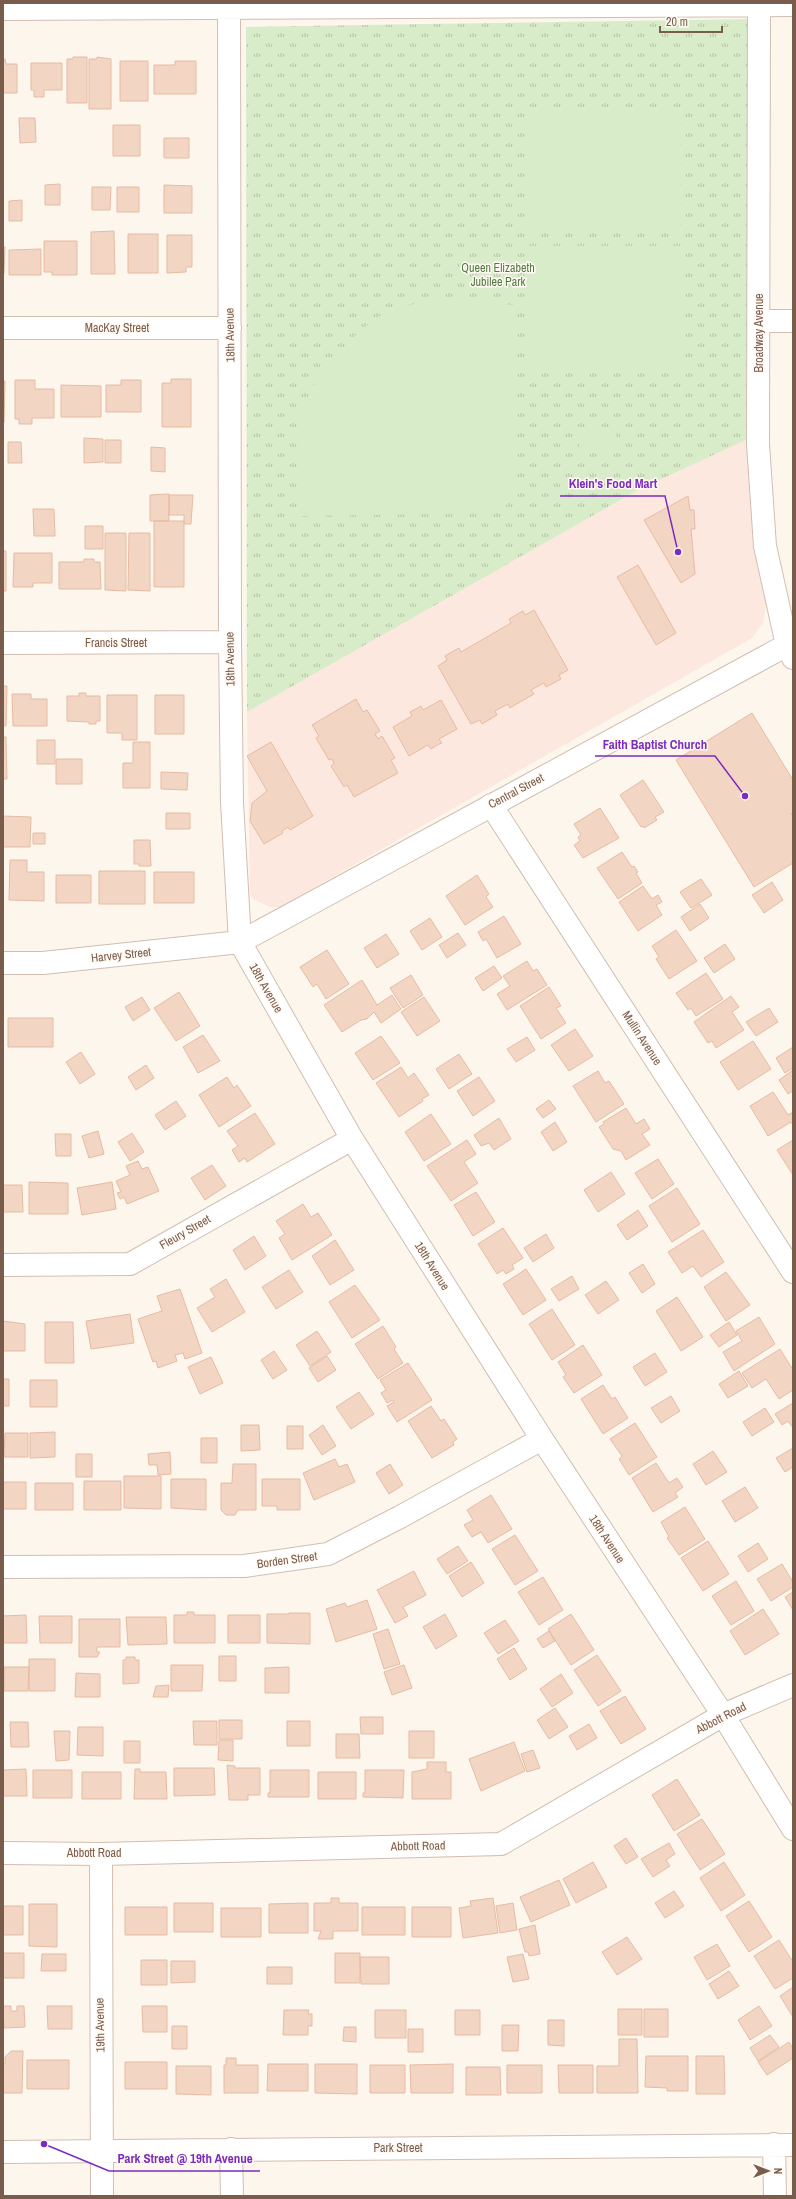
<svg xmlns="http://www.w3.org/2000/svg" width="796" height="2199" viewBox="0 0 796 2199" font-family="'Archivo Narrow',sans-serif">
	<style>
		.commercial { fill: #fde8e0 }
		.grass { fill: url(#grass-tufts) }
		.pitch { fill: #d8ecc9 }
		.building { fill: #f3d5c3; stroke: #e6bba3 }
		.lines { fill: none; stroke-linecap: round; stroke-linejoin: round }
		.minor-casing { stroke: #d1beb0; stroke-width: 24 }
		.minor { stroke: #fff; stroke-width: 22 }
		.labels { text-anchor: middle; stroke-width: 3; stroke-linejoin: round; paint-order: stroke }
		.park-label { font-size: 12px; fill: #537a41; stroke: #fffaf3 }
		.street-label { font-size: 12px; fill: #7a5c4d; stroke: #fffaf3 }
		.leader { fill: none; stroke: #7b2cbf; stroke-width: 1.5 }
		.callout-dot { fill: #7b2cbf; stroke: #fffaf3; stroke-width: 1.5 }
		.callout-label { font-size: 13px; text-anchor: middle; font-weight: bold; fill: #7b2cbf; stroke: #fffaf3; stroke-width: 3; stroke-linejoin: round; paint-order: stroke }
	</style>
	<defs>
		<pattern id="grass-tufts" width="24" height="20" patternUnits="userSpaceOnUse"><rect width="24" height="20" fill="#d8ecc9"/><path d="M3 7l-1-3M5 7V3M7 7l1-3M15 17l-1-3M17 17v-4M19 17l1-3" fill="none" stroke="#b4c2a5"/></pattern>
	</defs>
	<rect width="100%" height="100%" fill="#fdf6ec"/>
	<path class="commercial" d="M748 439 759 559 766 603 763 623 752 638 287 903 280 907H270L253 899 250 895 247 712 638 490Z"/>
	<path class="grass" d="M752 19 748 439 638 490 247 712 246 27Z"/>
	<path class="pitch" d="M530 110H680V230H530Z
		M528 246H681V367H528Z
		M460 302 513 305V498L498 513 299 516C297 480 294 444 303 409 312 377 356 329 385 313 407 301 436 303 460 302Z
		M616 427 617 452H579V428Z"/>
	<path class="building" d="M73 57H87V103H67V59H73Z
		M97 57 111 59V109H89V59H97Z
		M3 59H5L6 64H17V93H3Z
		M120 61H148V101H120Z
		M175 61H196V94H154V65H175Z
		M31 63H62V90H44V97H34V90H31Z
		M19 118H35L36 142 20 143Z
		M113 125H140V156H113Z
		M164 138H189V158H164Z
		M60 184V205H45V185Z
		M164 185 192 186V213H164Z
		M92 187H111L110 210H92Z
		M117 187H139V212H117Z
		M22 200V221H9V201Z
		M114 231 115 274H91V232Z
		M128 234H158V273H128Z
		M167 235H192V267H186V272L167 273Z
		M44 241H77V275H52V272H44Z
		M3 247H5L4 274H3Z
		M41 249V275H9V250Z
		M171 379H191V427H162V383H171Z
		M15 380H35V389H54V418H32V424H19V419H15Z
		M121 380H141V412H106V385H121Z
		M3 381H5L4 423H3Z
		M61 385 101 386V417H61Z
		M84 438 103 439V462L84 463Z
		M105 440H121V463H105Z
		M8 442H21L22 463H8Z
		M151 447 165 448V472L151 471Z
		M169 494V521H150V495Z
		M169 495H193L191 524H184V515H169Z
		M688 496 690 510H694L695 529H691L695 574 681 583 644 520Z
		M33 509H54L55 536H34Z
		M154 521H184V587H154Z
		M85 526H103V549H85Z
		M105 533H126V591L105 590Z
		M129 533H150V591L128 590Z
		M3 551H6V591H3Z
		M14 553H52V583H33V587H13Z
		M84 559H94V562H100L101 589H59V562H84Z
		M638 565 676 633 656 645 617 577Z
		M534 610 568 670 559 675 561 679 546 687 544 683 531 690 534 694 513 706 510 708 508 704 495 711 497 715 482 724 480 720 471 724 438 666 447 660 445 656 459 648 461 652 511 623 509 619 523 611 525 615Z
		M3 686H7L6 726H3Z
		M79 693H86V696H100V721H96V724H89V722L67 721V696H79Z
		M12 694H31V699H47V726H13Z
		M107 695H137V740H122V733H107Z
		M155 695H184V734H155Z
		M356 699 363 712 367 710 380 731 375 734 378 739 382 736 395 758 391 760 398 773 354 797 347 785 344 787 331 766 334 764 332 759 329 760 316 738 319 736 312 725Z
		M441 700 457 729 439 739 442 743 439 744 431 749 428 745 409 756 393 727 412 716 410 712 421 706 423 710Z
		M752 713 793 780V813L791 814 793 816V863L754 887 676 760Z
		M3 737H6L7 779H3Z
		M37 740H55V764H37Z
		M133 742H150V788H123V763H133Z
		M271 742 313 816 290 830 288 827 282 831 283 833 264 844 250 821 252 803 267 791 247 756Z
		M56 759H82V784H56Z
		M161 772 188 773 187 790 161 789Z
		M643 780 664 812 655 817 657 820 644 828 642 826 641 827 620 795Z
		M600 808 619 838 583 858 574 845 580 841 578 837 581 835 574 824Z
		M166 813H190V829H166Z
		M3 816 31 817 30 847H3Z
		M33 833H45V844H33Z
		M134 840H150L151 866H139V864H134Z
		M622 852 632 867 634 866 638 872 636 873 642 883 618 899 597 868Z
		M10 860H27V872H44V901L9 900Z
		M99 871H145V904H99Z
		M154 872H194V903H154Z
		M56 875H91V903H56Z
		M477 875 489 894 486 897 493 907 465 925 446 896Z
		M701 879 712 895 691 908 680 892Z
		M772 882 783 900 764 913 752 895Z
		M643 886 652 899 658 895 662 902 656 905 662 915 638 931 619 902Z
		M700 904 709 918 690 931 681 917Z
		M504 916 521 944 497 958 486 939 483 941 478 932Z
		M430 918 442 937 422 950 410 931Z
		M676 930 697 961 669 979 656 959 659 957 652 946Z
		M458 933 466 945 447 958 439 945Z
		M386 934 399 954 377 968 364 948Z
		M725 944 735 959 714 973 704 958Z
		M327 950 349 984 326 999 317 984 313 987 300 967Z
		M527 961 533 971 537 969 547 985 507 1010 497 994 510 986 503 976Z
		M494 966 502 978 483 991 475 978Z
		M706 973 723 999 696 1016 691 1008 688 1010 676 993Z
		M411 975 423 995 403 1008 390 988Z
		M362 980 377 1005 392 995 401 1009 381 1023 374 1012 367 1019 361 1020 342 1032 324 1005Z
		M549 987 561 1006 556 1008 566 1023 541 1039 520 1006Z
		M179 992 200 1026 176 1041 154 1008Z
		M731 996 739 1007 732 1012 744 1030 716 1048 712 1041 708 1043 694 1022Z
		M142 997 150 1010 133 1021 125 1007Z
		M424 997 440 1021 417 1036 401 1012Z
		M769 1008 778 1022 756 1036 746 1022Z
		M8 1018H53V1047H8Z
		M575 1029 593 1056 569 1071 551 1045Z
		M203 1035 220 1061 198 1073 183 1047Z
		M381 1036 400 1063 373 1080 355 1053Z
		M527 1037 535 1050 516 1062 507 1049Z
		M753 1041 771 1069 738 1090 720 1062Z
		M793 1047V1068L785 1073 776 1058Z
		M81 1052 95 1074 80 1084 66 1062Z
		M459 1054 472 1074 449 1089 436 1069Z
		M146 1065 154 1078 136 1090 128 1077Z
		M401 1067 408 1078 414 1073 429 1095 422 1099 423 1101 399 1117 376 1083Z
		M793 1070V1091L788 1094 779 1080Z
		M598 1071 605 1083 609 1081 624 1104 596 1122 573 1086Z
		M227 1077 234 1088 237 1085 251 1106 219 1127 199 1095Z
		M479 1077 495 1101 473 1116 457 1091Z
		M773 1092 788 1115 793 1112V1125L791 1122 768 1136 750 1106Z
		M549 1100 556 1109 543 1118 536 1109Z
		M176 1101 186 1116 165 1130 155 1115Z
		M626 1108 636 1124 644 1119 650 1129 642 1134 650 1145 626 1160 621 1151 613 1149 599 1127 604 1124 603 1122Z
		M255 1113 275 1144 247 1162 245 1158 239 1162 232 1150 238 1146 227 1131Z
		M431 1114 451 1144 424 1161 405 1132Z
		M499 1118 511 1139 494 1150 489 1143 481 1146 474 1135Z
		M555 1122 567 1142 553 1151 541 1132Z
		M98 1131 104 1154 89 1158 82 1136Z
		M132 1133 144 1152 130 1161 118 1142Z
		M55 1134H71V1156H56Z
		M467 1140 476 1154 464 1162 478 1183 451 1201 427 1166Z
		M793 1140V1175L777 1150Z
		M658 1159 674 1184 652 1199 635 1173Z
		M138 1161 142 1169 148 1167 159 1191 127 1204 124 1197 120 1199 117 1193 121 1192 116 1181 130 1175 126 1166Z
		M212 1165 226 1186 205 1200 191 1178Z
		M611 1172 625 1194 598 1212 584 1190Z
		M29 1182 68 1183V1214H29Z
		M112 1182 116 1209 82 1215 77 1188Z
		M3 1185H22L23 1212H3Z
		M677 1188 700 1224 672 1242 649 1206Z
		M476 1192 495 1222 473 1236 454 1205Z
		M303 1204 311 1217 318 1213 332 1235 292 1260 279 1238 285 1234 276 1221Z
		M638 1210 648 1226 627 1240 617 1225Z
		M503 1228 523 1258 512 1265 514 1269 506 1274 503 1270 497 1274 478 1244Z
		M703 1230 724 1262 701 1277 693 1266 682 1273 668 1252Z
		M546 1234 554 1248 533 1262 524 1248Z
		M254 1236 266 1256 245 1270 233 1250Z
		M335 1240 354 1270 330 1285 312 1256Z
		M643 1264 655 1284 642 1293 629 1273Z
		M526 1269 546 1300 523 1315 503 1284Z
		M289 1270 303 1292 276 1309 262 1287Z
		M726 1272 750 1305 726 1321 704 1287Z
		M572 1276 579 1289 559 1301 551 1289Z
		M226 1279 245 1312 212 1332 197 1308 215 1297 210 1289Z
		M606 1281 619 1300 598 1314 585 1295Z
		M355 1285 380 1320 352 1338 329 1302Z
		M180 1289 202 1353 185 1359 183 1353 175 1355 177 1361 158 1368 156 1361 153 1362 138 1319 162 1311 157 1296Z
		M677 1297 703 1337 681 1351 656 1311Z
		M552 1309 575 1345 552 1360 529 1324Z
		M130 1314 134 1343 91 1349 86 1321Z
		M759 1317 775 1344 734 1371 723 1352 742 1341 736 1331Z
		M3 1321 25 1324V1351H3Z
		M45 1322H73L74 1363H45Z
		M729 1322 737 1335 719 1347 710 1335Z
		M383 1326 396 1347 394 1349 403 1363 378 1379 355 1344Z
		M317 1331 331 1352 310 1366 296 1345Z
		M583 1345 602 1375 574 1393 563 1377 566 1375 558 1362Z
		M780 1349 793 1370V1390L779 1399 766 1379 752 1388 742 1373Z
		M274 1351 287 1370 273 1379 261 1360Z
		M655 1353 667 1372 645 1386 633 1367Z
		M327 1356 336 1370 318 1382 309 1368Z
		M211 1357 223 1383 200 1394 188 1367Z
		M408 1363 432 1400 397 1422 387 1406 394 1402 393 1400 387 1403 381 1393 386 1390 380 1380Z
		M739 1371 748 1386 728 1398 719 1384Z
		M3 1379H9V1406H3Z
		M30 1380H57V1407H30Z
		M603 1385 612 1399 615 1397 628 1418 603 1434 581 1399Z
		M359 1392 374 1414 351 1429 336 1407Z
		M671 1396 680 1411 661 1423 651 1408Z
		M793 1403V1428L788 1421 782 1425 775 1414Z
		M431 1406 441 1421 444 1419 457 1439 453 1442 454 1445 432 1458 408 1421Z
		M765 1408 774 1422 752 1436 743 1422Z
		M635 1423 657 1457 629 1475 619 1459 622 1456 610 1439Z
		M241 1425H259L260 1450 241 1451Z
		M323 1425 336 1446 322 1455 309 1435Z
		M287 1426H303V1449H287Z
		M55 1432V1457L30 1458V1433Z
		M5 1433H28V1457H4Z
		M201 1438H217V1463H201Z
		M793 1448V1467L785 1472 776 1458Z
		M713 1451 727 1472 706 1485 693 1464Z
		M170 1452 171 1474 158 1475 157 1465H149L148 1454Z
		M76 1454H92V1477H76Z
		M335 1459 339 1467 347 1464 355 1482 314 1500 303 1473Z
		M656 1463 669 1483 677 1478 683 1487 675 1493 678 1497 653 1512 632 1478Z
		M233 1464H256V1510H238L235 1515H226L221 1510V1483H232Z
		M390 1464 403 1485 389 1494 376 1473Z
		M124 1476H161V1509L124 1508Z
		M171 1479H206V1510L171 1508Z
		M262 1479H300V1510H277V1506H262Z
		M84 1481H121V1510H84Z
		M3 1482H26V1509H3Z
		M35 1483H73V1510H35Z
		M745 1487 758 1508 735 1522 722 1501Z
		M491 1495 512 1529 488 1543 481 1532 472 1537 464 1525 473 1520 467 1510Z
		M685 1507 705 1539 679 1555 667 1538 669 1537 661 1522Z
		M515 1535 538 1571 515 1585 492 1549Z
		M708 1541 729 1574 703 1591 681 1558Z
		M758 1543 768 1559 748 1572 738 1556Z
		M458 1546 468 1561 447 1574 437 1559Z
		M471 1562 484 1583 462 1597 449 1576Z
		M782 1564 793 1582V1587L771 1601 757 1579Z
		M414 1571 426 1595 403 1607 408 1616 395 1623 377 1590Z
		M543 1577 563 1610 539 1625 518 1592Z
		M736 1581 754 1611 731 1625 712 1596Z
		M793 1592V1610L785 1597Z
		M367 1600 377 1629 336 1642 326 1609 345 1603 347 1607Z
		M763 1609 779 1634 745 1655 730 1631Z
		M187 1612H194V1615H215V1643H174V1615H187Z
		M289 1613H310V1644L267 1643V1614H289Z
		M445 1614 457 1636 436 1649 423 1627Z
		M571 1614 594 1650 571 1665 548 1629Z
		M26 1615 27 1643H3V1648V1616Z
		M228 1615H260V1643H228Z
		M39 1616H72V1643H40Z
		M126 1617H166L167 1644 128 1645Z
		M79 1619H120V1647H97V1652H100L97 1657H79Z
		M505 1620 519 1641 498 1654 484 1633Z
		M388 1629 400 1664 384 1669 373 1634Z
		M549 1631 555 1641 543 1648 537 1639Z
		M514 1648 527 1669 510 1680 497 1659Z
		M597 1655 621 1691 598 1706 574 1670Z
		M219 1656H236V1681H219Z
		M126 1657H135V1660H139V1683L123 1684V1660H126Z
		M29 1659H55V1691H29Z
		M171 1665H203L202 1691H171Z
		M404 1665 412 1688 392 1695 384 1672Z
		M4 1667H29L28 1691H4Z
		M289 1667V1693H265V1668Z
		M76 1673 100 1674V1697H75Z
		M561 1674 573 1693 552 1707 540 1689Z
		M169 1685 168 1697H153L156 1686Z
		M625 1696 646 1729 621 1744 600 1711Z
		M555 1708 568 1727 549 1739 537 1720Z
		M360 1717H383V1734H361Z
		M219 1720H242V1739H219Z
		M193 1721H217V1745H194Z
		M287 1721H310V1746H287Z
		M10 1722H28L29 1747H11Z
		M589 1724 597 1738 577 1750 569 1736Z
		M78 1727H103V1756L77 1755Z
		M54 1731H70L69 1760 56 1761Z
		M409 1731H434V1758H409Z
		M336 1734H359L360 1758H336Z
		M219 1740H233V1761L218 1760Z
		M124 1741H140V1763H124Z
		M514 1742 525 1771 481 1791 469 1759Z
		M533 1750 540 1768 527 1772 521 1754Z
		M427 1762H446V1772H451V1799H412V1772L427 1769Z
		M227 1765 235 1766V1768H260V1795H248V1800H229Z
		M174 1768H214L215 1795 174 1796Z
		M26 1769 27 1796H3V1770Z
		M135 1769H140V1772H166L167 1799H134Z
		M33 1770H72V1798H33Z
		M270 1770H309V1797H268V1793H270Z
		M365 1770H404L403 1798 363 1797V1793H365Z
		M82 1772H121V1799H82Z
		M318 1772H356V1799H318Z
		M677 1779 700 1815 674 1831 652 1795Z
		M702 1819 725 1854 700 1870 677 1834Z
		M626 1838 638 1857 626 1864 614 1846Z
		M669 1843 675 1854 666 1860 670 1866 653 1877 641 1859Z
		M593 1862 607 1887 576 1903 563 1879Z
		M724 1862 745 1895 721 1911 700 1878Z
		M559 1880 570 1905 531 1922 520 1897Z
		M674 1891 684 1906 665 1918 655 1903Z
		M331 1898H339V1903H358V1931H333V1939H318L321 1931H314V1903H331Z
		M493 1898 498 1933 463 1938 459 1908 471 1906 470 1901Z
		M749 1901 772 1937 749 1952 726 1916Z
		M174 1903H213V1932H174Z
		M308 1903V1933H269V1904Z
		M513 1903 517 1930 500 1933 496 1906Z
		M29 1904H57V1947L29 1946Z
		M3 1906H23V1935H3Z
		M125 1907H167V1935H125Z
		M362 1907H405V1935H362Z
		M412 1907H451V1937H412Z
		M221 1908H261V1937H221Z
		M535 1925 540 1954 529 1956 528 1952H525L519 1929Z
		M627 1937 642 1959 617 1975 602 1952Z
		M779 1940 793 1962V1978L775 1989 754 1956Z
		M717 1944 730 1966 707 1980 694 1957Z
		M3 1953H24V1978H3Z
		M335 1953H360V1983H335Z
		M42 1954H66V1971H41Z
		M523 1954 529 1979 513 1982 507 1957Z
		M360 1957H389V1984H361Z
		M141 1960H167V1985H141Z
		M171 1961H195V1982L171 1983Z
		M267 1967H292V1984H267Z
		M729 1971 739 1986 718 1999 709 1984Z
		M793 1987V2017L780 1996Z
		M3 2006H11V2011H17V2006H24L25 2027 4 2028Z
		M47 2006H72V2029H48Z
		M142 2006H167V2032H143Z
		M759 2006 772 2026 750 2040 738 2020Z
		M618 2009H642V2035H618Z
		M644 2009H668V2037H644Z
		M284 2010H309L308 2014H312V2026H308V2035H283Z
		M375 2010H406V2038H375Z
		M455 2010H480V2035H455Z
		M548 2020H564V2046L548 2045Z
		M502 2025H519L518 2051H502Z
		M172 2026H187V2049H172Z
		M344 2027H356V2042L343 2041Z
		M408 2029H423V2052H408Z
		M770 2035 779 2047 758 2061 750 2048Z
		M619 2039H637L638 2093H597V2066H619Z
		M789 2042 793 2049V2058L767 2075 758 2062Z
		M11 2051H23L22 2093H3V2064H5V2057Z
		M646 2056H688V2091H667V2088L645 2087Z
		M696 2056H724L725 2094H696Z
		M226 2058H236V2065H258V2093H224V2065H226Z
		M27 2060H69V2089H27Z
		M125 2062H167V2089H125Z
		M268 2064H308V2091H267Z
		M315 2064H357V2094L315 2093Z
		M453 2064V2093H411L410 2065Z
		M370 2065H405V2093H370Z
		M507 2065H542V2093H507Z
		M558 2065H593V2093H559Z
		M176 2066H211V2095L176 2094Z
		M466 2067H500L501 2095H466Z"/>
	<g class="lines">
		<defs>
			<path id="minor" d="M229 3 230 642 232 802 240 942 352 1139 542 1439 723 1715 793 1829
				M759 3 758 444 765 546 787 645 793 658
				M3 9 793 5
				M760 321H793
				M3 328H230
				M3 643 230 642
				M491 805 793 1272
				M3 963H43L240 942 787 645H793
				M3 1265 130 1264 352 1139
				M3 1567 244 1566 328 1554 400 1517 542 1439
				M3 1853 101 1854 501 1844 723 1715 793 1685
				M101 1854 102 2196
				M774 2144 775 2196
				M231 2149 232 2196
				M3 2152 793 2145"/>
		</defs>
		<use href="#minor" class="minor-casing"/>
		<use href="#minor" class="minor"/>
	</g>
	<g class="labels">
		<g class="park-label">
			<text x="498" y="272">Queen Elizabeth<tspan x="498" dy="14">Jubilee Park</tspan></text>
		</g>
		<g class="street-label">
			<text x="117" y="332">MacKay Street</text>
			<text transform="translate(759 333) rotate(-90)" y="4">Broadway Avenue</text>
			<text transform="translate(230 335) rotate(-91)" y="4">18th Avenue</text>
			<text x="116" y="647">Francis Street</text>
			<text transform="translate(230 659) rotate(-91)" y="4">18th Avenue</text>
			<text transform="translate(516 791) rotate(-28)" y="4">Central Street</text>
			<text transform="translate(121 955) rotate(-6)" y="4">Harvey Street</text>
			<text transform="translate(266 988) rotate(60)" y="4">18th Avenue</text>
			<text transform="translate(642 1038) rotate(57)" y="4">Mullin Avenue</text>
			<text transform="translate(185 1232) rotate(-30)" y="4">Fleury Street</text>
			<text transform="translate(432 1266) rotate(58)" y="4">18th Avenue</text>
			<text transform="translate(607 1539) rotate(57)" y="4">18th Avenue</text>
			<text transform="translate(287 1560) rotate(-8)" y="4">Borden Street</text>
			<text transform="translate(721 1718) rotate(-27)" y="4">Abbott Road</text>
			<text transform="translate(418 1846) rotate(-1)" y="4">Abbott Road</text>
			<text x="94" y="1857">Abbott Road</text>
			<text transform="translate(100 2025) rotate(-91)" y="4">19th Avenue</text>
			<text x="398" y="2152">Park Street</text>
		</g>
	</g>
	<path class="leader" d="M678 552L665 496H560M745 796L715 756H595M44 2144L109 2171H260"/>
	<g class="callout-dot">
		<circle cx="678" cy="552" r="4"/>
		<circle cx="745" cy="796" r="4"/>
		<circle cx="44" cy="2144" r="4"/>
	</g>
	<g class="callout-label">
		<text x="613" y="488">Klein's Food Mart</text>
		<text x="655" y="749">Faith Baptist Church</text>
		<text x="185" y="2163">Park Street @ 19th Avenue</text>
	</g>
	<rect width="796" height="2199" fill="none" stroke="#7a5c4d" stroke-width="8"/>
	<g transform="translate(768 2171) rotate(90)" stroke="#fffaf3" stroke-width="3" paint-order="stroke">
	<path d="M0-3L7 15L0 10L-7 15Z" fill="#7a5c4d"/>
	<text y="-6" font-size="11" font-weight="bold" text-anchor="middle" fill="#7a5c4d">N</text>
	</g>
	<path d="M660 26v6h62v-6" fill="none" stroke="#7a5c4d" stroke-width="2"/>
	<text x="666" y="26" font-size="12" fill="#7a5c4d" stroke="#fffaf3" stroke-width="3" paint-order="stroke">20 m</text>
</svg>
